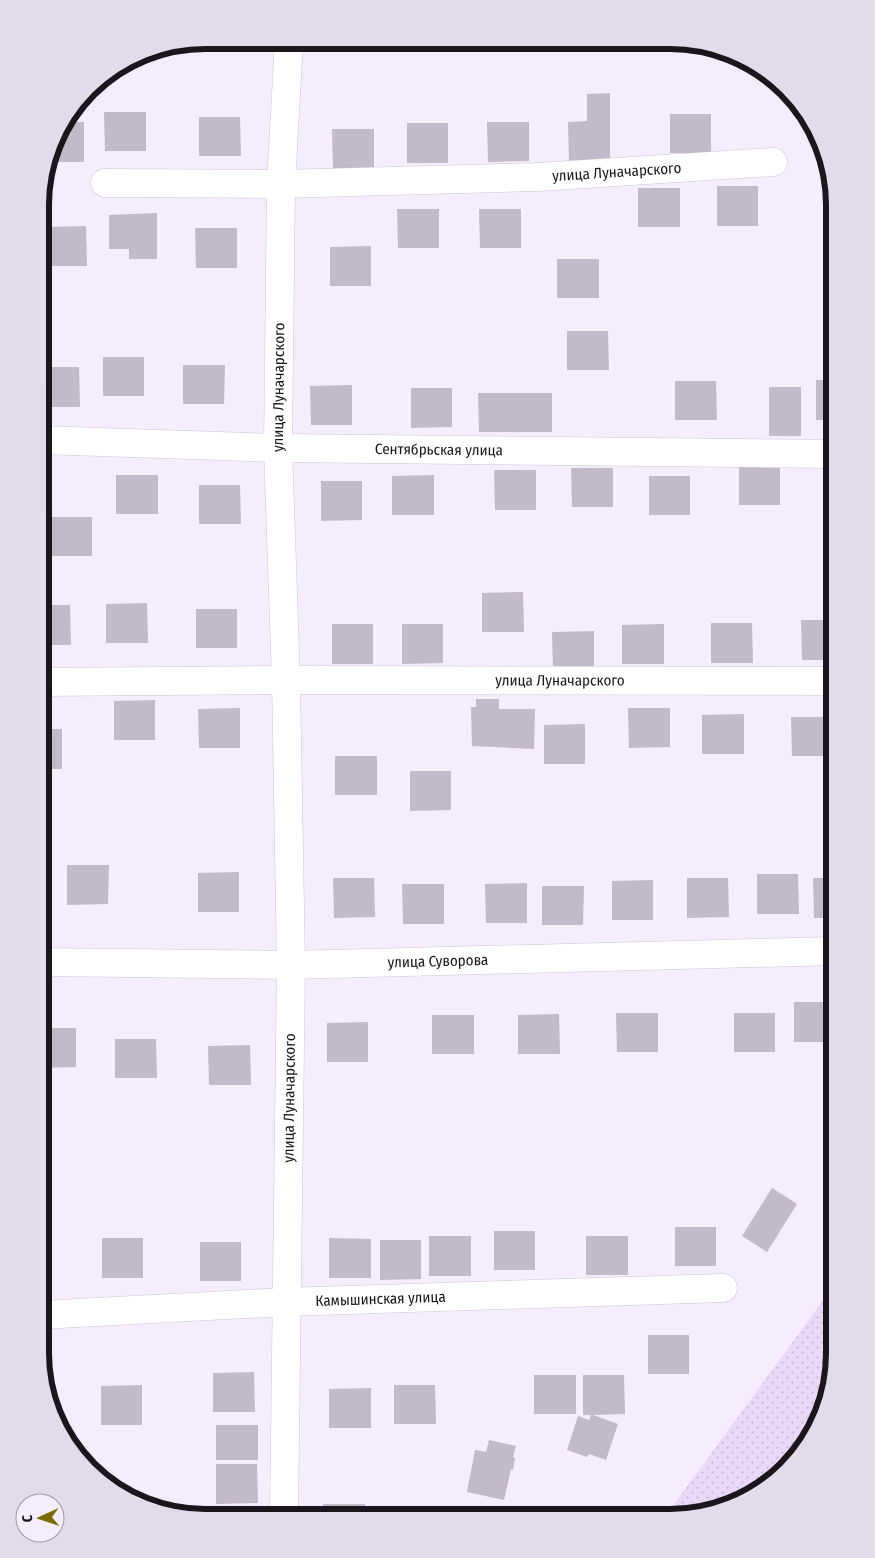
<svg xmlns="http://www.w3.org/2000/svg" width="875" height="1558" viewBox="0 0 875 1558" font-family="'Fira Sans Condensed',sans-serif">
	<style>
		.grass { fill: url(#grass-dots) }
		.building { fill: #c2b9c9 }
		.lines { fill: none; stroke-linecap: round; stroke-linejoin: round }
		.minor-casing { stroke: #cec5d5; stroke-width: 29 }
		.minor { stroke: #fff; stroke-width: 28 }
		.labels { text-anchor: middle; stroke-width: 5; stroke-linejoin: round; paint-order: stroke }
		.street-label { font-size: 15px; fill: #1a161c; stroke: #f5ecfd }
		.rim { fill: none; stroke: #1a161c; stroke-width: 6 }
	</style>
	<defs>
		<pattern id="grass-dots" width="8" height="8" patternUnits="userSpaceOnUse" patternTransform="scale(1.25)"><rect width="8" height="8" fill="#ead8f9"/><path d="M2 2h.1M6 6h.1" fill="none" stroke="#c8b9d5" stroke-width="1.8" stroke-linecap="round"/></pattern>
	</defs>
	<rect width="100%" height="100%" fill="#f5ecfd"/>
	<path class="grass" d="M835 1284V1365L823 1416 794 1461 762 1490 724 1509 664 1518Z"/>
	<path class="building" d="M610 93V161H569L568 122 587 121V94Z
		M104 112H146V151H105Z
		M670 114H711V153H670Z
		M199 117H240L241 156H199Z
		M64 122H84V162H48L57 131Z
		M487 122H529V161L488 162Z
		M407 123H448V163H407Z
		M332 129H374V169H333Z
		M717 186H758V226H717Z
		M638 188H680V227H638Z
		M397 209H439V248H398Z
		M479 209H521V248H480Z
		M157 213V259H129V249H109V215Z
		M86 226 87 266H45V227Z
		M195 228H237V268H196Z
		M371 246V286H330V247Z
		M557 259H599V298H557Z
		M567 331H608L609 370H567Z
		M103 357H144V396H103Z
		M183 365H225L224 404H183Z
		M41 367H79L80 407H41Z
		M816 380H835V420H816Z
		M675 381H716L717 420H675Z
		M352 385V425H311L310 386Z
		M769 387H801V436H769Z
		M411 388H452V427L411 428Z
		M478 393H552V432H479Z
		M739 466H780V505H739Z
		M571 468H613V507H572Z
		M494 470H536V510H495Z
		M116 475H158V514H116Z
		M434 475V515H392V476Z
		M649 476H690V515H649Z
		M321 481H362V520L321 521Z
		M199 485H240L241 524H199Z
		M51 517H92V556H51Z
		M523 592 524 632H482V593Z
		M147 603 148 643H106V604Z
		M41 605H70L71 645H41Z
		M196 609H237V648H196Z
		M801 620H835V660H802Z
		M711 623H752L753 663H711Z
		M332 624H373V664H332Z
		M402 624H443V663L402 664Z
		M664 624V664H622V625Z
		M594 631V671H553L552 632Z
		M476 699H499V709H535L534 749 472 746 471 707H476Z
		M155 700V740H114V701Z
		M240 708V748H199L198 709Z
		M628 708H670V747L629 748Z
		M744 714V754H702V715Z
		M791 717H833V756H792Z
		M585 724V764H544V725Z
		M41 729H62V769H41Z
		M335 756H377V795H335Z
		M410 771H451V810L410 811Z
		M67 865H109L108 904 67 905Z
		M239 872V912H198V873Z
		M757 874H798L799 914H757Z
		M333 878H374L375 917 334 918Z
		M687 878H728L729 917 687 918Z
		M813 878H835V918H814Z
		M653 880V920H612V881Z
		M527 883V923H486L485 884Z
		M402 884H444V924H403Z
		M542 886H584L583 925H542Z
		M794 1002H835V1042H794Z
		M616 1013H658V1052H617Z
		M734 1013H775V1052H734Z
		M559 1014 560 1054H518V1015Z
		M432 1015H474V1054H432Z
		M368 1022V1062H327V1023Z
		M40 1028H76V1067L40 1068Z
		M115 1039H156L157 1078H115Z
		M250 1045 251 1085H209L208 1046Z
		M772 1188 797 1204 767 1252 742 1236Z
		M675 1227H716V1266H675Z
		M494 1231H535V1270H494Z
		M429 1236H471V1276H429Z
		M586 1236H628V1275H586Z
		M102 1238H143V1278H102Z
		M329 1238 371 1239V1278H329Z
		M40 1240H50V1279L40 1280Z
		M380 1240H421V1279L380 1280Z
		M200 1242H241V1281H200Z
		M648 1335H689V1374H648Z
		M254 1372 255 1412H213V1373Z
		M534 1375H576V1414H534Z
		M583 1375H624L625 1414 593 1415 618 1424 606 1460 589 1454 587 1457 567 1450 578 1416 589 1420 591 1415H583Z
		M142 1385V1425H101V1386Z
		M394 1385H435L436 1424H394Z
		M371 1388V1428H329V1389Z
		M216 1425H258V1460H216Z
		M489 1440 516 1446 513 1457 515 1458 513 1470 511 1469 504 1500 467 1492 475 1450 486 1452Z
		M216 1464H257L258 1503 216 1504Z
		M323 1504H365V1517H324Z"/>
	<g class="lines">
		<defs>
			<g id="minor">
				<path id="s1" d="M105 183 281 184 538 177 773 162"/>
				<path id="s2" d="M41 440 278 448 835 454"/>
				<path id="s3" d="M41 682 286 680 835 681"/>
				<path id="s4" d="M40 962 291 965 835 951"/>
				<path id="s5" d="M40 1315 285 1302 723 1288"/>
				<path id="s6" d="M284 1517 291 965 286 680 278 448 281 184 289 41"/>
			</g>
		</defs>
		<use href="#minor" class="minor-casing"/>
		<use href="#minor" class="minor"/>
	</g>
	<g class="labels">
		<g class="street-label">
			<text dy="5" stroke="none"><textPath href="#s1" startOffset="512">улица Луначарского</textPath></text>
			<text dy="5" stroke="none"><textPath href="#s6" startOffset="1130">улица Луначарского</textPath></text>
			<text dy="5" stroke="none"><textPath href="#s2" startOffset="398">Сентябрьская улица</textPath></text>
			<text dy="5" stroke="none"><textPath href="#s3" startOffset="519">улица Луначарского</textPath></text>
			<text dy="5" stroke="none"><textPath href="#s4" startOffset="398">улица Суворова</textPath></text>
			<text dy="5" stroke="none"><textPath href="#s6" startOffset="419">улица Луначарского</textPath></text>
			<text dy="5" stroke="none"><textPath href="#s5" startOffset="341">Камышинская улица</textPath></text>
		</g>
	</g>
	<path d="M0 0H875V1558H0ZM205 49H670A156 156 0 0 1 826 205V1353A156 156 0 0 1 670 1509H205A156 156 0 0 1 49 1353V205A156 156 0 0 1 205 49Z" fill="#e3dbeb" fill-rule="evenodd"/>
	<path class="rim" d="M205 49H670A156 156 0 0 1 826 205V1353A156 156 0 0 1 670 1509H205A156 156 0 0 1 49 1353V205A156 156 0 0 1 205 49Z"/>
	<g transform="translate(40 1518) rotate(267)"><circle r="24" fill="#f5ecfd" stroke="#9d96a3"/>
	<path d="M0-4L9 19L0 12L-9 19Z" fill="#7b6c06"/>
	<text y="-8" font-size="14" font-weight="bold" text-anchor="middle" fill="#1a161c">С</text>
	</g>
</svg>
